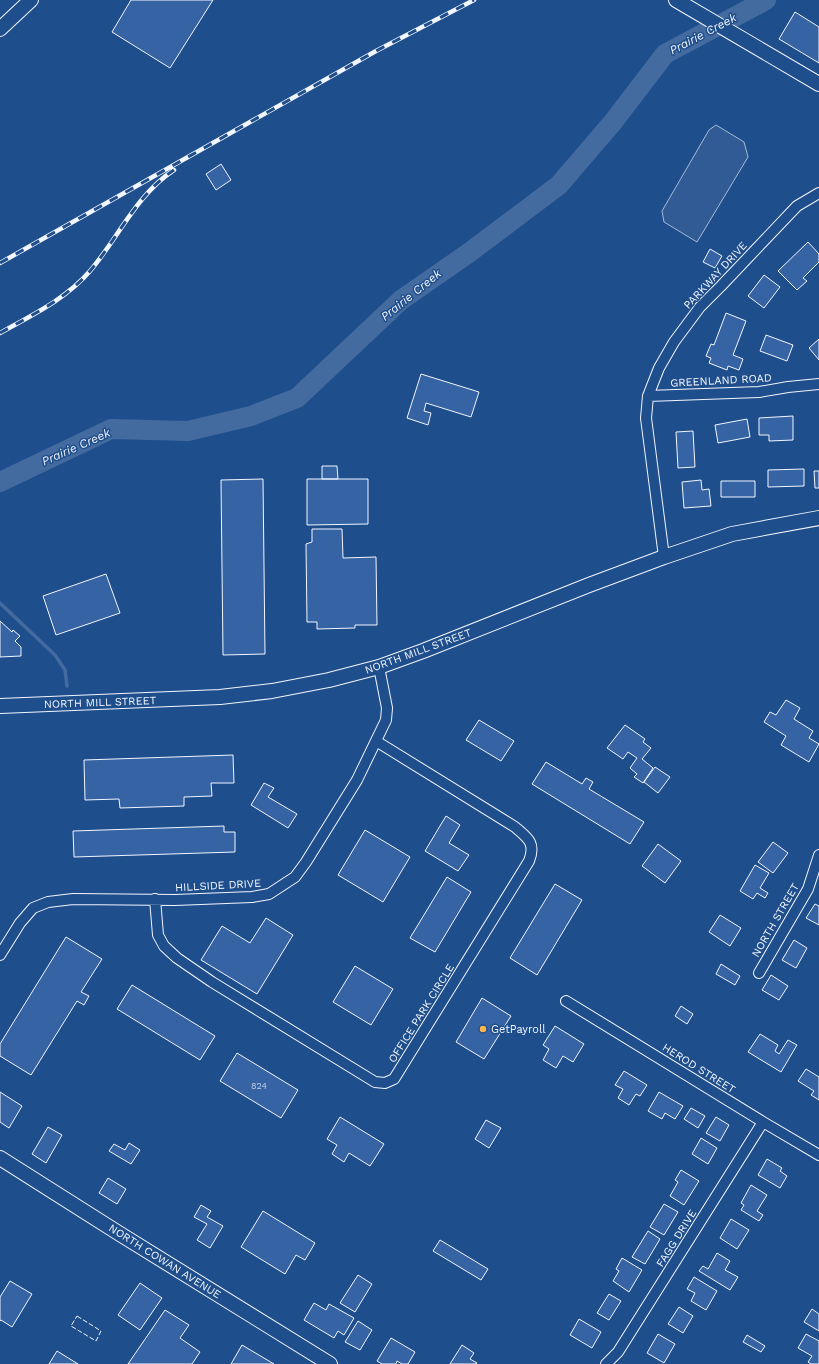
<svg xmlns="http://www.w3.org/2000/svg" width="819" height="1364" viewBox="0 0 819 1364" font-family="'Work Sans',sans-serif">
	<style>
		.built { fill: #305b95; stroke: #a8bbd7 }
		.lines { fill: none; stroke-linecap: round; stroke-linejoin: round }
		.stream { stroke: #446ba0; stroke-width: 3.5 }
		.river { stroke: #446ba0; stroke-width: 20 }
		.building { fill: #3563a3; stroke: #f2f6ff }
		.street-casing { stroke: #f2f6ff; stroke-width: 12 }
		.secondary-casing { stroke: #f2f6ff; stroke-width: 16 }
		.street { stroke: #1f4e8c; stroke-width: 10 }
		.secondary { stroke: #1f4e8c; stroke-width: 14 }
		.rail-casing { stroke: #f2f6ff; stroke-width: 4.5 }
		.rail { stroke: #1f4e8c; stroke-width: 3; stroke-dasharray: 9; stroke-linecap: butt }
		.fence { stroke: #f2f6ff; stroke-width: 1; stroke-dasharray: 5 2; stroke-linecap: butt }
		.poi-dot { fill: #ffb74d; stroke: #1f4e8c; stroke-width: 1.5 }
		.labels { text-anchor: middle; stroke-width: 3; stroke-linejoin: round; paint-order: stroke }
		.number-label { font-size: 9px; fill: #c3d1e8 }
		.street-label { font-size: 11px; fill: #f2f6ff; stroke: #1f4e8c }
		.poi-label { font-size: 11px; fill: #f2f6ff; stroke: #1f4e8c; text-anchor: start }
		.water-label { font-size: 12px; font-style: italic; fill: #f2f6ff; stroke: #1f4e8c }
	</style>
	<rect width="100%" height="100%" fill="#1f4e8c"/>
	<path class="built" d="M716 125 744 142 748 157 697 242 664 222 662 211 709 130Z"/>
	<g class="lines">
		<path class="stream" d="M0 603 55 655 65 670 67 686"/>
		<path class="river" d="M0 482 111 429 188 431 251 416 297 398 401 300 470 252 559 185 613 122 665 54 766 0"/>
	</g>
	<path class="building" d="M131 0H213L170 68 112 32Z
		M795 12 819 27V63L779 39Z
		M221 164 231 180 216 190 206 174Z
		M808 242 819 254V262L803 278 807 281 797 290 778 271Z
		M710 249 722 256 715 268 703 262Z
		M764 275 780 287 764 308 748 296Z
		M726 313 746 321 733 355 743 359 739 370 728 366 727 370 709 363 711 358 706 356 711 344 714 345Z
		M766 335 793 345 787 361 760 351Z
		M819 339V360L809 348Z
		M421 374 479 392 471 417 426 403 424 411 431 413 428 425 407 418Z
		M793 416V440L769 441V435H759V418Z
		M747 419 750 437 718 443 715 425Z
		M693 431 695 467 678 468 676 432Z
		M322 466H337L338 479H322Z
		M804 469V486L768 487V470Z
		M814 471H819V488H815Z
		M263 479 265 654 223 655 221 480Z
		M307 479H368V524L307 525Z
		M701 480 702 490 709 489 711 506 684 508 682 482Z
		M721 481H755V497H721Z
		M312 529H342L343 558 376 557 377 625H355V628L317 629V622H307L306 544 312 542Z
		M106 574 120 613 56 635 43 596Z
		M0 621 12 632 13 630 20 636 15 641 21 647V656L0 657Z
		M786 700 800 708 794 719 813 731 809 738 819 744 809 762 781 745 786 736 764 722 770 712 776 715Z
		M479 720 514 741 501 761 466 740Z
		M625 725 645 739 643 742 651 748 642 759 653 768 643 783 634 777 637 774 630 768 637 758 628 752 623 759 607 748Z
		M233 755 234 783H211L212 796 184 797V806L120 808 119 799 85 800 84 760Z
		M546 762 582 784 586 778 593 782 589 789 644 822 630 844 532 784Z
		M655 767 670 777 658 793 644 782Z
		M264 783 274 788 268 797 297 814 288 828 251 805Z
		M446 816 460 825 449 843 469 855 458 871 425 851Z
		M224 826V832H235V852L74 857 73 831Z
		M365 830 410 857 383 902 338 875Z
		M773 842 788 853 773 873 758 862Z
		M658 844 681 861 665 883 642 866Z
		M755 865 769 873 760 888 768 893 765 898 757 893 753 899 740 891Z
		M447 877 471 892 435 952 410 938Z
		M555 884 582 900 537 975 510 958Z
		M815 904 819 906V925L806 918Z
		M720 915 741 928 730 946 709 932Z
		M266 918 293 935 257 994 201 960 222 926 250 943Z
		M66 937 102 959 81 992 89 996 84 1005 77 1001 31 1075 0 1056V1044Z
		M794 940 807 948 796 968 782 960Z
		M721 964 740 976 735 985 716 974Z
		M355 966 393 989 371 1025 333 1002Z
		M771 975 788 986 779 1000 762 990Z
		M132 985 215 1036 200 1060 117 1009Z
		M482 998 511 1016 484 1059 456 1042Z
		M681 1006 693 1014 687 1024 675 1016Z
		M555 1026 584 1044 573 1062 563 1056 556 1068 543 1060 549 1049 543 1045Z
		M760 1034 778 1045 775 1051 779 1054 788 1040 797 1045 781 1072 748 1052Z
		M237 1053 298 1090 281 1118 220 1081Z
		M806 1069 819 1077V1100L811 1095 814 1091 798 1081Z
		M624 1071 647 1085 640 1096 636 1094 629 1105 618 1098 623 1089 615 1085Z
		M0 1092 22 1106 9 1128 0 1122Z
		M659 1092 683 1106 675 1119 665 1113 662 1119 648 1111Z
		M691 1108 705 1116 698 1128 684 1119Z
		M340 1117 384 1144 370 1166 349 1153 344 1162 332 1154 337 1145 327 1139Z
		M716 1117 729 1125 720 1141 706 1133Z
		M486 1120 501 1128 489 1148 475 1139Z
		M48 1127 62 1135 46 1163 32 1154Z
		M701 1138 717 1148 708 1164 692 1154Z
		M129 1143 140 1150 131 1164 109 1151 114 1144 125 1150Z
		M767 1159 782 1168 780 1171 787 1176 780 1188 758 1175Z
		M681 1170 699 1181 684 1205 670 1196 678 1182 675 1180Z
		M108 1178 126 1189 117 1204 99 1193Z
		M751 1185 767 1195 757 1211 763 1215 759 1221 741 1210 744 1205 741 1203Z
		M664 1204 678 1212 664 1235 650 1227Z
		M201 1205 211 1211 207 1217 223 1226 210 1248 197 1240 207 1224 194 1217Z
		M263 1211 315 1243 305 1260 296 1255 285 1274 241 1247Z
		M731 1219 749 1230 737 1249 720 1238Z
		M648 1231 660 1239 645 1264 632 1257Z
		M440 1240 488 1269 481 1280 433 1251Z
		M717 1253 730 1261 725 1270 738 1277 730 1290 699 1271 703 1266 708 1269Z
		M622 1258 642 1270 629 1292 613 1281 619 1271 616 1269Z
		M358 1275 372 1284 355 1312 340 1303Z
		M694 1277 717 1291 706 1310 691 1301 695 1293 687 1289Z
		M10 1281 32 1294 12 1327 1 1320 0 1321V1297Z
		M140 1283 162 1298 140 1330 118 1315Z
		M609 1294 621 1301 609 1320 597 1313Z
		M314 1303 326 1310 329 1304 354 1318 344 1335 338 1331 334 1338 304 1320Z
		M679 1307 693 1316 683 1333 668 1324Z
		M812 1309 819 1314V1331L804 1322Z
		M165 1310 189 1325 180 1338 200 1352 192 1364H128Z
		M579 1319 601 1332 592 1348 570 1335Z
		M358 1321 372 1330 360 1350 345 1342Z
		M658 1334 675 1344 664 1363 647 1353Z
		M806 1334 819 1341V1364H811L808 1362 812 1356 798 1348Z
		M747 1335 765 1346 761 1352 743 1342Z
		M391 1338 415 1352 408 1364H402L397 1361 396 1364H382L377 1361Z
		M242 1345 274 1364H231Z
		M462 1345 474 1353 470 1359 477 1363 476 1364H450Z
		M57 1351 78 1364H49Z"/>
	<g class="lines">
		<defs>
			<path id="street" d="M648 396 759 392 788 387 819 384
				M664 557 646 418 648 396 659 368 674 342 700 307 721 286 797 206 819 193
				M155 899 158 935 164 946 177 958 212 982 375 1082 385 1083 394 1079 529 861C536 843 528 838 515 827L376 741
				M0 955 20 923 33 908 48 902 73 899 175 900 252 897 269 894 295 877 306 862 357 780 386 720 387 708 379 667
				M759 973 808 889 819 855
				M566 1001 763 1122 819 1155
				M606 1364 618 1352 763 1122"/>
			<path id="secondary" d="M676 0 819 84
				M0 29 31 0
				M0 706 220 697 272 691 329 680 379 667 423 651 589 585 664 557 732 534 819 518
				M0 1158 120 1234 330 1364"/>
		</defs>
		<use href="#street" class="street-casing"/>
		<use href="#secondary" class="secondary-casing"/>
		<use href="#street" class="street"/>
		<use href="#secondary" class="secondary"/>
		<defs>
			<path id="rail" d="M0 263 376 51 474 0
				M0 333C32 315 66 299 90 271 118 238 137 194 174 170"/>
		</defs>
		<use href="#rail" class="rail-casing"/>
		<use href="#rail" class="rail"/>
		<path class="fence" d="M77 1316 101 1331 96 1341 71 1326Z"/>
	</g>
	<circle class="poi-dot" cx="483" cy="1029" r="4"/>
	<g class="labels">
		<g class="number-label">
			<text x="259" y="1089">824</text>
		</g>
		<g class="street-label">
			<text transform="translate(715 275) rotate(-47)" y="4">PARKWAY DRIVE</text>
			<text transform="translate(721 380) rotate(-3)" y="4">GREENLAND ROAD</text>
			<text transform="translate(418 651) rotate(-20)" y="4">NORTH MILL STREET</text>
			<text transform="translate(100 702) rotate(-2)" y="4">NORTH MILL STREET</text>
			<text transform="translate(218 885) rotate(-3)" y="4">HILLSIDE DRIVE</text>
			<text transform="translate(775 920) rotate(-60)" y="4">NORTH STREET</text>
			<text transform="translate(421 1013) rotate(-58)" y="4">OFFICE PARK CIRCLE</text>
			<text transform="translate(699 1068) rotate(32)" y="4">HEROD STREET</text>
			<text transform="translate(676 1238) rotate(-58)" y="4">FAGG DRIVE</text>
			<text transform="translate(165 1261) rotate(32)" y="4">NORTH COWAN AVENUE</text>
		</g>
		<g class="poi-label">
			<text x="491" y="1033">GetPayroll</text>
		</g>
		<g class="water-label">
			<text transform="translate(703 34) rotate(-28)" y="4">Prairie Creek</text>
			<text transform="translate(411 295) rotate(-39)" y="4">Prairie Creek</text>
			<text transform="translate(76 447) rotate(-24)" y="4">Prairie Creek</text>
		</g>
	</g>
</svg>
